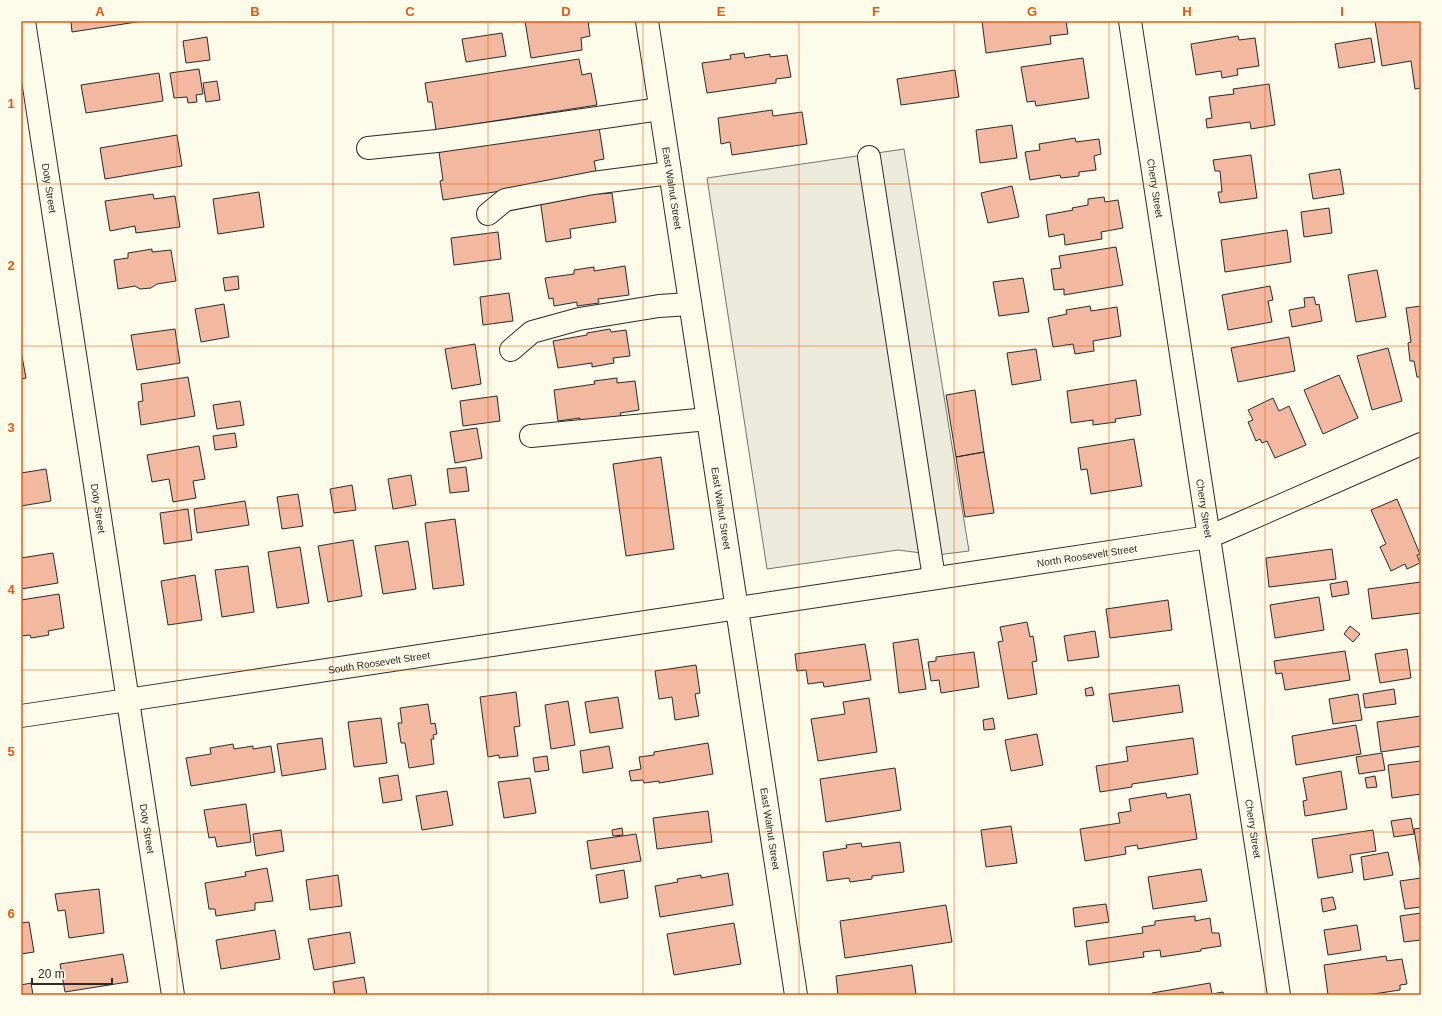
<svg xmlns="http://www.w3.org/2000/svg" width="1442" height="1016" viewBox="0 0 1442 1016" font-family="Arial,sans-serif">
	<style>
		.green { fill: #ecebdb; stroke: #74746e }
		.building { fill: #f2b8a0; stroke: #2b2b2b }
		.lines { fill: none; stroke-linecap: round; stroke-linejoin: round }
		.minor-casing { stroke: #2b2b2b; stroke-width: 24 }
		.minor { stroke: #fdfbea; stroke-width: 22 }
		.grid { fill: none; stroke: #e8590c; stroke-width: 1; stroke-opacity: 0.55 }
		.labels { text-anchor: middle; stroke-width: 3; stroke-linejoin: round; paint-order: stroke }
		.street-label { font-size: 10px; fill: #2b2b2b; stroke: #fdfbea }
		.neatline { fill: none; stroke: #e8590c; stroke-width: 1.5 }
		.grid-label { font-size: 13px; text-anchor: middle; font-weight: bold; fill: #e8590c }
	</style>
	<rect width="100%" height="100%" fill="#fdfbea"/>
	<path class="green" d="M904 149 969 551 937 555 898 550 767 569 707 178Z"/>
	<path class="building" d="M71 21H143L72 32Z
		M525 21H588L590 36 581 38 582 50 531 58Z
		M982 21H1066L1068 34 1050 36 1051 44 986 53Z
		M1375 21H1421V88L1415 89 1411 61 1382 66Z
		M502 33 506 56 466 62 462 39Z
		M1238 36 1239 40 1255 38 1259 66 1237 69 1238 75 1222 78 1221 71 1196 75 1191 44Z
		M207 37 210 60 186 63 183 41Z
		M1371 38 1375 62 1339 68 1335 44Z
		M744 53 745 58 770 54V57L787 55 791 77 776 79V83L707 93 702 63 731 59 730 55Z
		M1083 58 1089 98 1036 106 1035 101 1027 102 1021 67Z
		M579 59 582 75 591 73 597 105 436 130 432 102H428L425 83Z
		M199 69 203 94 196 95 197 102 188 103 187 97 174 98 170 73Z
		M955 70 959 97 901 105 897 79Z
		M159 73 163 101 86 113 81 85Z
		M217 81 220 100 206 102 203 83Z
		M1269 84 1275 125 1251 129 1250 122 1207 128 1206 119 1212 118 1209 97 1234 94 1233 89Z
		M772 110 773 116 802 112 807 144 732 155 730 142 721 144 718 118Z
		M1012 125 1017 158 980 163 976 130Z
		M599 127 604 159 594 161 597 176 443 200 440 181 443 180 439 152Z
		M177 135 182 166 105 179 100 148Z
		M1075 138 1076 142 1099 139 1101 154 1094 156 1096 170 1079 172V176L1061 178 1060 175 1030 180 1025 152 1040 150 1039 144Z
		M1251 155 1257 198 1220 203 1218 192H1222L1220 171H1215L1213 160Z
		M1340 169 1344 194 1313 199 1309 174Z
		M1012 186 1019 217 988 223 981 193Z
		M598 191V194L612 193 616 222 570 229 571 238 546 242 540 199Z
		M259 192 264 227 218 234 213 199Z
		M153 194 154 199 175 196 180 227 136 233 135 226 110 231 105 201Z
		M1104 197 1105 202 1118 200 1123 228 1101 232 1102 239 1065 245 1064 234 1049 237 1046 215 1073 210 1072 208 1088 205V199Z
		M1329 208 1332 233 1304 237 1301 212Z
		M1287 230 1291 262 1225 272 1221 240Z
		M498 232 501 259 454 265 451 238Z
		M1116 247 1123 285 1064 295V289L1054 290 1051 269 1061 268 1059 256Z
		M152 249V252L171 250 176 281 157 284 151 288 140 289 135 286 118 289 114 260 128 258V253Z
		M625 266 629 295 598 299 599 303 577 306V302L554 306 553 298 549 299 545 278 574 274V270L594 267V271Z
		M1377 270 1386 317 1356 322 1348 275Z
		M238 276 239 289 225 291 223 278Z
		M1023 278 1029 312 999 316 993 282Z
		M1270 286 1273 300 1268 301 1272 322 1228 330 1222 295Z
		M509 293 513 321 483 325 480 297Z
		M1314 297 1316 305 1319 304 1322 321 1292 327 1289 310 1305 307 1304 298Z
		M224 304 229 337 201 342 195 309Z
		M1090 306 1091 311 1117 307 1121 336 1093 341 1094 351 1075 354 1073 344 1053 347 1048 318 1067 314 1066 310Z
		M1421 306V377H1417L1414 361H1410L1408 343 1411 342 1406 308Z
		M175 329 180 363 137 370 131 335Z
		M610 329 611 332 626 330 630 356 613 358 614 363 592 367V363L558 368 553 341 587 335V333Z
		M1289 337 1295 371 1238 382 1231 348Z
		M475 344 481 384 452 389 445 349Z
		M1388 348 1402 401 1372 410 1357 356Z
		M1036 349 1041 380 1012 385 1007 353Z
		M21 351 26 378 21 379Z
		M1339 375 1358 418 1323 434 1304 390Z
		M188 377 195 416 141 425 138 402 143 401 141 384Z
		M617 378V383L635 381 639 410 620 413 621 416 580 424V418L558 421 554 390 595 384 594 381Z
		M1136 380 1141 415 1115 419 1116 422 1093 425V420L1071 423 1067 391Z
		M975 390 984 452 956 457 946 395Z
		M497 396 500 421 463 426 460 401Z
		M1273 398 1279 411 1289 406 1306 445 1275 458 1267 441 1262 443 1260 439 1256 441 1248 422 1253 420 1248 410Z
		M240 401 244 425 217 429 213 405Z
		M477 428 482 458 455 463 450 432Z
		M235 433 237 447 215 450 213 436Z
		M1134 439 1142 486 1091 494 1087 469 1081 470 1078 448Z
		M199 446 205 479 193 481 196 498 173 502 169 479 152 482 147 455Z
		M984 452 994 513 965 517 956 457Z
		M661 457 674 549 626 556 613 464Z
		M466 467 469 491 450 493 447 469Z
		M46 469 51 501 21 506V473Z
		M411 475 416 505 393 509 388 479Z
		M352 485 356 510 334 513 330 489Z
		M298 494 303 526 282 529 277 497Z
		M1397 499 1420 554 1417 555 1420 563 1407 569 1405 564 1391 571 1380 547 1386 544 1371 510Z
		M245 501 249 525 197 533 194 509Z
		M188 509 192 540 164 544 160 513Z
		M455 519 464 585 433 589 425 523Z
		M353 540 362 596 328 602 318 546Z
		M408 541 416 589 383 594 375 546Z
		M300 547 309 603 277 608 268 552Z
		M1332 549 1336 579 1269 587 1266 558Z
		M53 553 58 583 21 589V558Z
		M248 566 254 612 222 617 215 570Z
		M195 575 202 620 168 625 161 581Z
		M1347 581 1349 594 1332 597 1330 584Z
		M1421 582V613L1372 619 1368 589Z
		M59 594 64 628 48 631 49 635 31 638 30 635 21 636V600Z
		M1319 597 1324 630 1275 638 1270 605Z
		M1168 600 1172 630 1110 638 1106 609Z
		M1027 622 1030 637 1033 636 1037 661 1032 662 1037 694 1008 699 998 642 1003 641 1000 627Z
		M1350 626 1360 634 1353 642 1344 634Z
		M1095 631 1099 657 1068 661 1064 636Z
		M918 639 926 689 899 693 893 643Z
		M865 644 871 680 824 687 823 682 808 684 806 670 797 671 795 654Z
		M1407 649 1411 678 1380 683 1375 654Z
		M1345 651 1350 680 1285 690 1282 673 1276 674 1274 661Z
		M974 652 979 687 941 693 939 680 931 681 928 662 936 661V657Z
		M696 665 700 693 695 694 699 716 675 720 672 697 659 699 655 671Z
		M1179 685 1183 712 1113 722 1109 694Z
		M1092 687 1094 695 1086 696 1085 689Z
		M1394 689 1396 704 1365 708 1363 694Z
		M516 692 520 726 514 727 518 756 499 758V755L488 757 480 697Z
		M1358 694 1362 720 1333 724 1329 699Z
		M618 697 623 728 590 733 585 702Z
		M869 698 877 752 818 761 811 719 845 714 843 702Z
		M568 701 575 745 551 749 545 705Z
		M428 704 431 724 435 723 437 734 433 735 434 739H431L434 764 409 768 405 743H401L398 723H402L400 708Z
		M1421 716V746L1381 752 1377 722Z
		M381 718 387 763 354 767 348 722Z
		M993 718 995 729 984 730 983 720Z
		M1356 725 1361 754 1296 765 1292 736Z
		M1037 734 1043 765 1011 771 1005 740Z
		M322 738 326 769 282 776 277 744Z
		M1193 738 1198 774 1132 784V787L1100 792 1096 766 1128 761 1126 747Z
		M708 743 713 774 659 783V781L644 783 643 780 631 781 629 771 641 769 639 757 654 755V752Z
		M233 744 234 749 253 746V749L271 746 275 772 191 786 186 758 211 754 210 748Z
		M609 746 613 768 583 773 580 751Z
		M1382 753 1385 770 1359 774 1356 757Z
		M547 756 549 770 535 772 533 758Z
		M1421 761V794L1392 798 1388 765Z
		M895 768 901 810 826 822 820 779Z
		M1341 771 1347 809 1305 816 1303 801 1307 800 1303 778Z
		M398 775 402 800 383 803 379 778Z
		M1375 776 1377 787 1367 788 1365 778Z
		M530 778 536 813 504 818 498 782Z
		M447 791 453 825 422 830 416 796Z
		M1166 793 1167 798 1190 794 1197 839 1138 849 1137 845 1125 847 1126 854 1085 861 1080 829 1120 823 1118 813 1131 811 1129 799Z
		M246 804 251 842 217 847 215 837 209 838 204 810Z
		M708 811 712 842 657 849 653 818Z
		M1411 818 1414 834 1394 837 1391 821Z
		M1011 826 1017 863 986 867 981 830Z
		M622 828 623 835 613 836 612 830Z
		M1421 828V867H1420L1414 829Z
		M281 830 284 851 256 856 253 834Z
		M1373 830 1376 851 1350 855 1353 872 1318 878 1312 839Z
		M636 834 641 861 591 869 587 841Z
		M900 842 904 872 872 876V879L850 882 849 878 827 881 823 852 847 848 846 845 861 843 862 847Z
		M1388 852 1393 875 1364 880 1361 857Z
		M267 868 273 901 255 903V910L216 916 215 909H209L205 883 246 876 245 872Z
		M1201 869 1207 901 1153 909 1148 877Z
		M624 870 628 898 600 903 596 875Z
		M728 873 733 905 660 917 655 886 678 882 677 879 701 875V878Z
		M338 875 342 906 310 910 306 880Z
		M1421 878V907L1405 909 1400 881Z
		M99 889 104 933 69 938 65 910 58 911 55 894Z
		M1333 897 1336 909 1323 912 1321 899Z
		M1106 904 1109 922 1075 927 1073 908Z
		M946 905 952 942 845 958 840 921Z
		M1421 913V940L1404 942 1400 916Z
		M1195 916V921L1210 918 1212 933H1219L1221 946 1201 949V951L1161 957 1160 950 1143 952 1144 957 1089 965 1086 941 1143 933 1142 927 1155 925V921Z
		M29 922 34 952 21 954V923Z
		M734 923 741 964 674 975 667 934Z
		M1357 925 1361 950 1328 955 1324 930Z
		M275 930 280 959 221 969 216 940Z
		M350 932 355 963 314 970 308 939Z
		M123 954 128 982 65 992 60 964Z
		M1386 956 1387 961 1402 959 1407 984 1400 985V990L1367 995H1328L1324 965Z
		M912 965 916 994 907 995H838L836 976Z
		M364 977 367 995H335L333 982Z
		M31 983 33 995H21V985Z
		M1210 983 1212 994 1223 992 1224 995H1152V993Z"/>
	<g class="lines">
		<defs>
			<g id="minor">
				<path id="s1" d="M24 21 173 995"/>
				<path id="s2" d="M647 21 796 995"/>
				<path id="s3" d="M1130 21 1279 995"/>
				<path d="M368 148 437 141 660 109"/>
				<path d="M869 157 934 578"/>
				<path d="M488 214 505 200 593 183 670 173"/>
				<path d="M511 350 532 332 579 319 659 306 690 304"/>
				<path d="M531 436 708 419"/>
				<path id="s4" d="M21 716 1209 537 1421 444"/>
			</g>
		</defs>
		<use href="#minor" class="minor-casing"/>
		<use href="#minor" class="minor"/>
	</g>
	<path class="grid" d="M177 21V995M333 21V995M488 21V995M643 21V995M799 21V995M954 21V995M1109 21V995M1265 21V995M21 184H1421M21 346H1421M21 508H1421M21 670H1421M21 832H1421"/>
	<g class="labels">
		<g class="street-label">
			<text dy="4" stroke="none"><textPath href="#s1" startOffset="169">Doty Street</textPath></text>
			<text dy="4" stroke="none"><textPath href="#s2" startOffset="169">East Walnut Street</textPath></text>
			<text dy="4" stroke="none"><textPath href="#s3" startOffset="169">Cherry Street</textPath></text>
			<text dy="4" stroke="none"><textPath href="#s1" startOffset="493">Doty Street</textPath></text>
			<text dy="4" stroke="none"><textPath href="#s2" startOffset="493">East Walnut Street</textPath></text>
			<text dy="4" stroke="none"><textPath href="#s3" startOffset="493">Cherry Street</textPath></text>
			<text dy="4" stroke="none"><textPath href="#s4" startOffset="1078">North Roosevelt Street</textPath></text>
			<text dy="4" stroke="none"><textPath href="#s4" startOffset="362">South Roosevelt Street</textPath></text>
			<text dy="4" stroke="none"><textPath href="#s1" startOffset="817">Doty Street</textPath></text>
			<text dy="4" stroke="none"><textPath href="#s2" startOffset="817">East Walnut Street</textPath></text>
			<text dy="4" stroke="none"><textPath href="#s3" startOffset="817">Cherry Street</textPath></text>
		</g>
	</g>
	<rect width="1442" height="1016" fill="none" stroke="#fdfbea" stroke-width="44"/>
	<path d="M32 978v6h80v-6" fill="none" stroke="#2b2b2b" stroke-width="2"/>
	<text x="38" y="978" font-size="12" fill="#2b2b2b" stroke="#fdfbea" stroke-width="3" paint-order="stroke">20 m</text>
	<rect x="22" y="22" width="1398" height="972" class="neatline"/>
	<g class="grid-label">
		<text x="100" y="16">A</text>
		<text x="255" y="16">B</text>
		<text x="410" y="16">C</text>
		<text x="566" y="16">D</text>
		<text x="721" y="16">E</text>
		<text x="876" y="16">F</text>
		<text x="1032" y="16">G</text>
		<text x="1187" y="16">H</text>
		<text x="1342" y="16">I</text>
		<text x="11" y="108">1</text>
		<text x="11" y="270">2</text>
		<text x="11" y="432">3</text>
		<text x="11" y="594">4</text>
		<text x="11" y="756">5</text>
		<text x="11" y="918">6</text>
	</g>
</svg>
